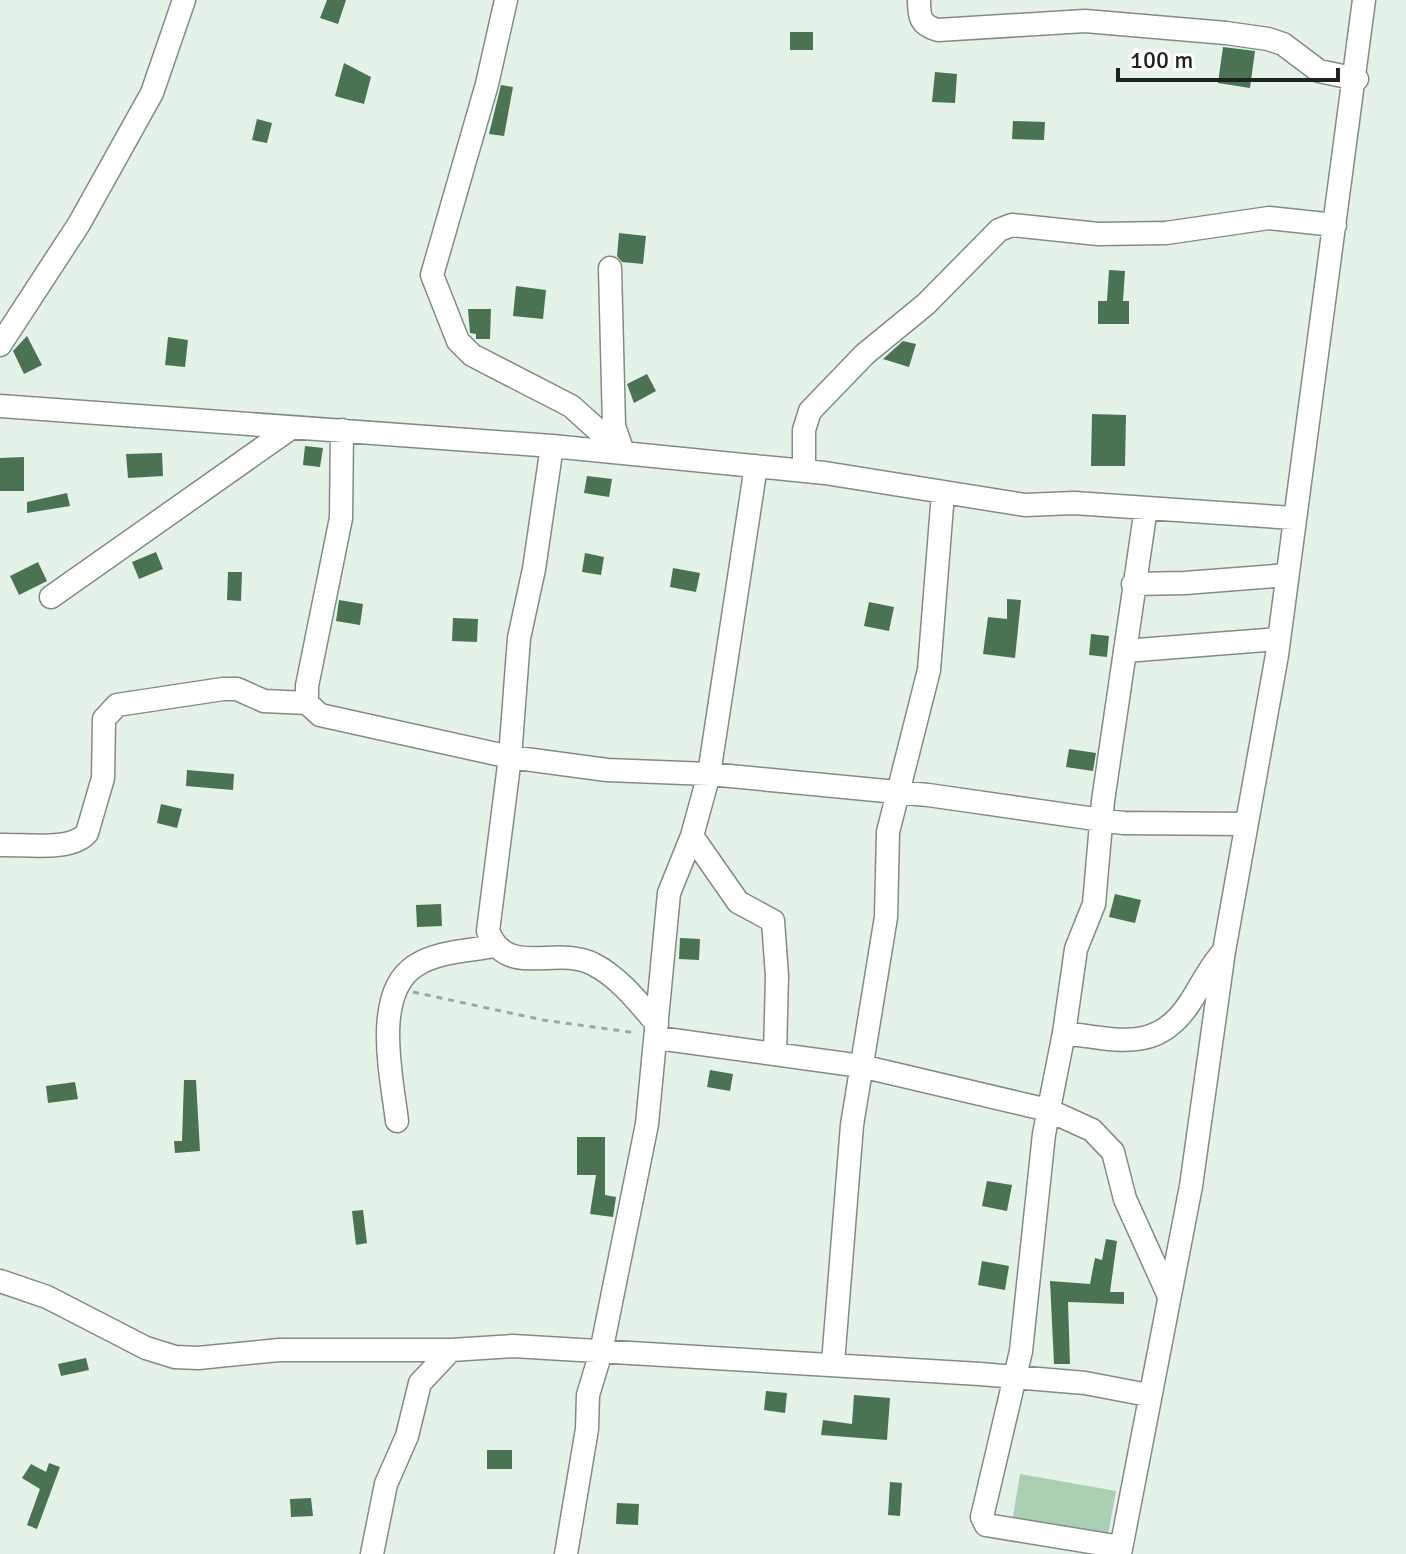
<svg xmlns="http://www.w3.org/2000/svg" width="1406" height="1554" viewBox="0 0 1406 1554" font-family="Signika,sans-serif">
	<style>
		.green { fill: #abcfb2 }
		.building { fill: #497353 }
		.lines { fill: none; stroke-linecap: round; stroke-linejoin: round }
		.minor-casing { stroke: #818d83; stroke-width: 25 }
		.path { stroke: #9da8a0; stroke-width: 3; stroke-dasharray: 6 6; stroke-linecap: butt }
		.minor { stroke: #fff; stroke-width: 22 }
	</style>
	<rect width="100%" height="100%" fill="#e4f2e7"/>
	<path class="green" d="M1020 1474 1116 1491 1107 1540 1012 1523Z"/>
	<path class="building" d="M327 0H346L338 24 320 18Z
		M790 32H813V50H790Z
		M1223 47 1255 51 1250 88 1218 83Z
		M344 63 371 77 364 104 335 96Z
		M935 72 957 74 955 103 932 102Z
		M501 85 513 87 504 136 489 134Z
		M257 119 272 123 267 143 252 140Z
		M1013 121 1045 122 1044 140 1012 139Z
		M619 233 646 236 643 264 622 262 617 256Z
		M1109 270 1125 271 1123 301H1129V324H1098V301H1107Z
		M516 286 546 290 543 319 513 316Z
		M468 309H491L490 339H476V334L470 333Z
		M27 336 42 365 24 374 13 351Z
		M168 337 188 340 185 367 165 365Z
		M903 341 916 344 909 367 883 359Z
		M647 374 656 391 634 403 627 384Z
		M1092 414 1126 415 1125 466H1091Z
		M305 446 323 448 320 467 303 465Z
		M162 453 163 476 128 478 126 454Z
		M24 457V491H0V458Z
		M587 476 612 479 609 497 584 493Z
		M67 493 70 506 27 513V502Z
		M156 552 163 569 139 579 132 562Z
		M585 553 604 557 601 575 582 572Z
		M38 562 47 581 19 595 10 576Z
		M673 568 700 573 696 592 670 587Z
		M228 572H242L241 601 227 600Z
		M1007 599 1021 600 1015 658 983 654 988 617 1007 619Z
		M339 600 363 604 360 625 336 621Z
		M869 602 894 607 889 631 864 626Z
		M453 618 478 619 477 642 452 641Z
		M1091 634 1109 636 1107 657 1089 655Z
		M1069 749 1096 753 1093 771 1066 767Z
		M187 770 234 774 233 790 186 786Z
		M161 804 182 809 177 828 157 823Z
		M1115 894 1141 900 1135 923 1109 917Z
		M441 904 442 926 417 927 416 905Z
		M680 938 700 939 699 960 679 959Z
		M710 1070 733 1074 730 1091 707 1087Z
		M184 1080H196L200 1151 175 1153 174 1141H182Z
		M75 1082 78 1099 48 1103 46 1086Z
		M577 1137H605V1195L616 1197 613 1217 590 1214 596 1175H577Z
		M987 1181 1012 1185 1007 1211 982 1206Z
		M363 1210 367 1243 356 1245 352 1211Z
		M1106 1239 1117 1241 1110 1292H1124V1304L1068 1302 1070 1364H1054L1050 1281 1090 1284 1095 1258 1102 1260Z
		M982 1261 1009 1266 1005 1290 978 1285Z
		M86 1358 89 1370 61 1376 58 1364Z
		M766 1391 787 1393 785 1413 764 1410Z
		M854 1395 890 1398 887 1440 821 1435 823 1420 852 1424Z
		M487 1450H512V1469H487Z
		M49 1463 60 1467 37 1529 27 1525 40 1489 22 1478 31 1464 46 1472Z
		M890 1482 902 1483 900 1516 888 1515Z
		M311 1498 313 1516 291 1517 290 1499Z
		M617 1503 639 1504 638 1525 616 1524Z"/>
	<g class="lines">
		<defs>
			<path id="minor" d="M506 0 487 84 432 275 458 341 472 355 571 406 610 441 618 442
				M919 0C919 17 920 25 938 30L1085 21 1226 33 1268 39 1283 44 1319 71 1357 79
				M610 268 614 426 622 449
				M0 345 79 224 152 93 184 0
				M0 406 552 446 825 473 1025 505 1074 503 1293 518
				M342 430 341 518 307 686V703L320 715 510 757 607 770 709 774 928 795 1123 823 1246 824
				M552 446 534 569 519 638 510 757 488 931C507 979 555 945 593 964 619 977 639 1003 657 1024
				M804 471V430L810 411 865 354 926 304 999 230 1012 225 1098 234 1166 233 1269 218 1335 225
				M1133 584 1185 583 1287 575
				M51 597 291 428
				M1125 651 1279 639
				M692 836 738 902 773 921 777 976 775 1054
				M0 845C24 844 71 852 87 833L103 778 104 719 117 705 223 689H237L264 701 307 703
				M1064 1033C1115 1039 1156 1054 1189 1004 1201 986 1209 967 1224 951
				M658 1038 861 1066 1048 1110 1092 1130 1113 1152 1125 1199 1168 1294
				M397 1121C392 1078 372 994 415 966 437 951 469 951 494 946
				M0 1281 47 1297 146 1348 175 1357 198 1358 279 1350H451L513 1346 980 1374 1085 1383 1148 1395
				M833 1363 852 1125 886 917 888 832 929 670 943 493
				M1121 1547 986 1525 982 1517 1021 1351 1044 1134 1064 1033 1076 949 1094 904 1103 801 1146 508
				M372 1554 386 1484 407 1436 420 1383 451 1350
				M566 1554 587 1429 588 1395 601 1352 647 1124 669 893 692 836 709 774 756 466
				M1120 1554 1191 1186 1224 951 1277 655 1364 0"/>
		</defs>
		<use href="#minor" class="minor-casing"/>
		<path class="path" d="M413 992 543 1020 637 1033"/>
		<use href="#minor" class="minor"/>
	</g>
	<path d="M1118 68v12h220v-12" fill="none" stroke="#1e231f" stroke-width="4"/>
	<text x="1130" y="68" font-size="24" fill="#1e231f" stroke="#ffffff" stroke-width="6" paint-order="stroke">100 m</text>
</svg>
